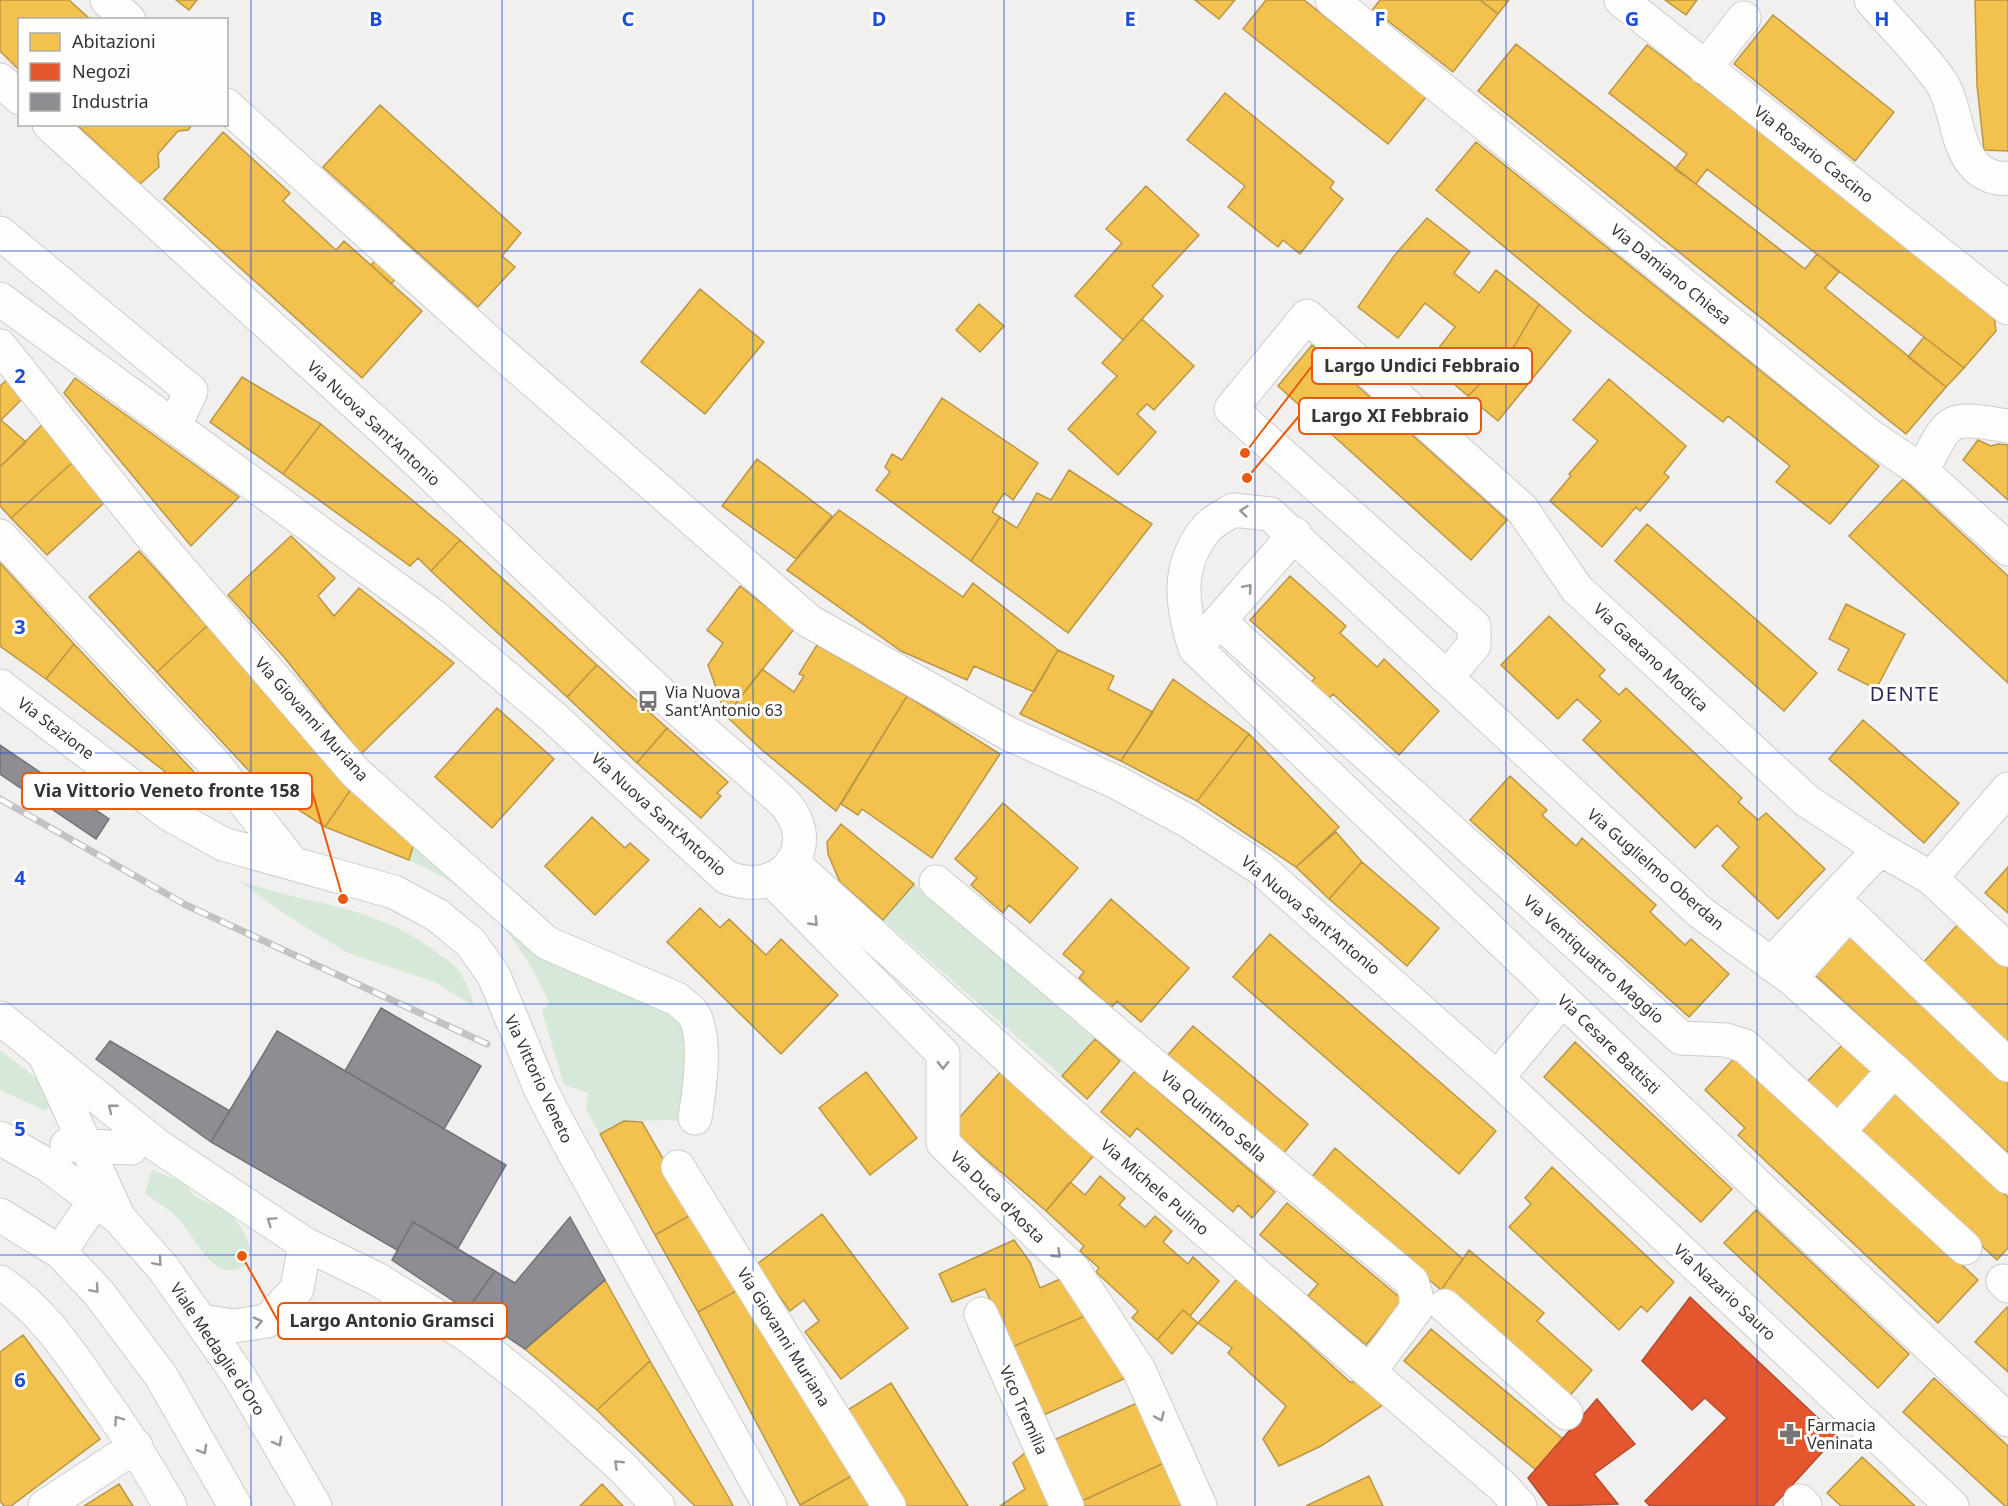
<svg xmlns="http://www.w3.org/2000/svg" width="2008" height="1506" viewBox="0 0 2008 1506" font-family="'Noto Sans',sans-serif">
	<style>
		.green { fill: #d6e8d7 }
		.homes { fill: #f2c14e; stroke: #b99746; stroke-width: 1.5 }
		.shops { fill: #e4572e; stroke: #b04c30; stroke-width: 1.5 }
		.industry { fill: #8d8d92; stroke: #737276; stroke-width: 1.5 }
		.lines { fill: none; stroke-linecap: round; stroke-linejoin: round }
		.minor-casing { stroke: #cecdcc; stroke-width: 35 }
		.minor { stroke: #fdfdfc; stroke-width: 33 }
		.rail-casing { stroke: #c2c2c1; stroke-width: 7 }
		.rail { stroke: #fffefc; stroke-width: 4.5; stroke-dasharray: 14; stroke-linecap: butt }
		.oneway { stroke: #999898 }
		.grid { fill: none; stroke: #1d4ed8; stroke-width: 1.5; stroke-opacity: 0.55 }
		.labels { text-anchor: middle; stroke-width: 6; stroke-linejoin: round; paint-order: stroke }
		.street-label { font-size: 16px; fill: #353433; stroke: #fffefc }
		.poi-label { font-size: 16px; fill: #353433; stroke: #fffefc; text-anchor: start }
		.quarter-label { font-size: 20px; letter-spacing: 1.5px; fill: #322661; stroke: #fffefc }
		.grid-label { font-size: 20px; text-anchor: middle; font-weight: bold; fill: #1d4ed8; stroke: #fffefc; stroke-width: 6; stroke-linejoin: round; paint-order: stroke }
		.leader { fill: none; stroke: #e8590c; stroke-width: 2 }
		.callout-dot { fill: #e8590c; stroke: #fffefc; stroke-width: 2 }
		.callout { fill: #fffefc; stroke: #e8590c; stroke-width: 2 }
		.callout-label { font-size: 18px; text-anchor: middle; font-weight: bold; fill: #353433 }
	</style>
	<rect width="100%" height="100%" fill="#f1f0ee"/>
	<path class="green" d="M414 843 665 1003 682 1021 688 1045 686 1115 679 1120 624 1121 600 1134 586 1110 588 1093 564 1085 542 1011 549 1003C518 933 480 891 409 860Z
		M238 880C306 905 372 904 432 949 439 955 449 960 455 966 465 977 470 993 475 1007L435 982 348 953 286 915Z
		M914 884 1095 1039 1062 1076 883 920Z
		M0 1050 57 1094 46 1111 0 1090Z
		M152 1170 184 1183 196 1197 230 1212 243 1231 251 1249 249 1263C216 1288 200 1244 181 1222 172 1211 157 1202 145 1193Z"/>
	<path class="homes" d="M0 0H69L91 20H20V71L0 51Z
		M176 0H197L189 10Z
		M1195 0H1235L1219 19Z
		M1266 0H1304L1426 97 1388 144 1243 29Z
		M1380 0H1480L1498 14 1453 72 1373 9Z
		M1480 0H1509L1498 14Z
		M1665 0H1697L1686 15Z
		M1975 0H2008V151L1984 150 1977 85Z
		M1773 15 1894 112 1855 161 1734 64Z
		M1516 44 1805 269 1817 254 1839 272 1825 288 1946 387 1906 434 1478 91Z
		M1647 45 1887 227 1884 230 1994 316 1996 331 1964 368 1707 169 1696 184 1675 169 1687 154 1609 93Z
		M1225 93 1334 182 1330 188 1343 199 1300 254 1283 240 1278 247 1228 207 1245 186 1187 140Z
		M380 105 521 233 502 256 515 267 478 307 323 167Z
		M76 124H193L188 130 178 131 158 154 159 167 140 184Z
		M223 132 290 193 283 201 336 250 344 241 422 311 362 378 164 199Z
		M1476 142 1879 466 1830 524 1776 482 1790 466 1728 416 1723 422 1586 315 1436 190Z
		M1146 186 1199 235 1152 286 1163 296 1123 340 1075 296 1122 243 1106 229Z
		M1427 218 1470 252 1454 273 1479 293 1496 270 1539 304 1509 355 1468 396 1428 362 1455 327 1425 303 1398 338 1358 307 1394 256Z
		M398 235 418 253 391 284 371 265Z
		M700 289 764 342 705 414 641 362Z
		M979 304 1004 326 980 352 956 330Z
		M1539 304 1571 331 1498 421 1468 396 1509 355Z
		M1142 319 1194 366 1154 410 1147 404 1137 414 1156 432 1118 475 1068 429 1117 376 1102 363Z
		M1924 337 1964 368 1946 387 1908 357Z
		M1312 345 1507 520 1471 560 1278 386Z
		M242 377 321 424 283 474 210 422Z
		M9 378 24 397 1 420 26 442 0 467V386Z
		M75 378 239 497 191 546 64 393Z
		M1609 379 1686 446 1664 473 1669 477 1640 511 1636 507 1602 547 1550 501 1571 476 1569 474 1598 441 1573 420Z
		M942 398 1038 463 1013 500 1004 493 992 512 1000 517 971 561 876 490 890 472 885 467 892 454 902 460Z
		M43 424 73 462 11 518 0 506V467Z
		M321 424 460 540 431 571 418 558 410 566 283 474Z
		M1978 440 1991 446 1998 444 2008 445V500L1963 460Z
		M757 459 832 516 796 559 722 506Z
		M73 462 104 503 47 555 11 518Z
		M1069 470 1152 524 1068 633 971 561 1000 517 1017 528 1037 493 1051 500Z
		M1903 479 2008 576V683L1849 536Z
		M839 510 963 597 973 583 1058 650 1034 692 974 666 967 680 901 651 787 570Z
		M1647 524 1817 673 1784 711 1615 561Z
		M291 536 335 578 318 596 334 616 359 588 454 663 361 754 284 657 228 595Z
		M460 540 597 665 567 697 431 571Z
		M139 551 207 626 157 672 89 597Z
		M0 563 74 644 46 679 0 646Z
		M1290 576 1346 626 1340 633 1377 667 1384 659 1439 711 1399 755 1333 694 1325 703 1306 687 1315 678 1250 620Z
		M740 586 794 629 726 716 708 665 723 643 707 630Z
		M1846 604 1905 634 1876 689 1838 670 1849 649 1829 639Z
		M1549 616 1605 670 1599 676 1619 695 1626 688 1742 798 1738 802 1758 820 1766 813 1825 869 1778 919 1722 866 1739 847 1717 825 1695 848 1583 740 1601 721 1577 699 1558 719 1501 665Z
		M207 626 351 789 325 827 265 788 157 672Z
		M74 644 195 773 186 788 46 679Z
		M817 645 907 696 836 811 762 750 726 716 762 669 794 692 804 676 799 674Z
		M1058 650 1114 676 1108 689 1153 712 1121 761 1020 714Z
		M597 665 667 728 637 763 567 697Z
		M1173 679 1249 734 1197 801 1121 761Z
		M907 696 1000 754 932 858 862 809 858 815 841 804Z
		M497 708 554 759 492 828 435 777Z
		M1863 720 1959 803 1924 843 1829 759Z
		M667 728 728 782 717 793 721 796 701 818 637 763Z
		M1249 734 1339 827 1296 867 1197 801Z
		M1510 776 1547 810 1542 815 1576 846 1582 838 1656 905 1650 912 1685 945 1691 939 1729 974 1689 1017 1470 820Z
		M351 789 414 843 409 860 325 827Z
		M1003 803 1078 868 1030 923 1009 905 1003 913 971 885 977 878 955 859Z
		M592 817 625 848 630 843 649 860 595 915 545 866Z
		M841 824 914 884 883 920 840 882 828 854 827 842Z
		M1336 832 1362 862 1329 899 1296 867Z
		M1362 862 1439 928 1407 966 1329 899Z
		M2008 867V913L1985 893Z
		M1111 899 1189 968 1141 1022 1117 1001 1111 1008 1079 978 1084 972 1063 954Z
		M700 908 720 928 729 919 766 955 781 939 838 995 781 1054 667 942Z
		M1959 923 2008 969V1046L1921 965Z
		M1270 934 1496 1131 1459 1174 1233 977Z
		M1849 935 2008 1084V1153L1813 973Z
		M1193 1026 1308 1124 1283 1154 1168 1055Z
		M1095 1039 1120 1061 1087 1099 1062 1076Z
		M1575 1042 1732 1189 1701 1222 1544 1077Z
		M1844 1043 1874 1071 1836 1112 1805 1084Z
		M1738 1054 1978 1280 1938 1323 1738 1135 1745 1128 1705 1090Z
		M1001 1071 1095 1154 1046 1211 950 1128Z
		M1135 1071 1275 1192 1252 1218 1238 1205 1233 1212 1137 1128 1130 1137 1101 1112Z
		M866 1072 917 1138 870 1175 819 1108Z
		M1895 1092 2008 1197V1248L1997 1260 1859 1132Z
		M624 1121 642 1122 694 1213 655 1235 600 1134Z
		M1335 1148 1463 1259 1441 1290 1311 1178Z
		M1552 1167 1674 1282 1647 1312 1641 1306 1619 1330 1509 1227 1531 1204 1525 1198Z
		M1100 1176 1125 1198 1119 1205 1145 1227 1155 1216 1172 1231 1163 1242 1188 1264 1193 1257 1219 1281 1190 1316 1183 1310 1157 1340 1132 1318 1138 1311 1096 1272 1099 1268 1080 1251 1084 1246 1046 1211 1070 1182 1085 1195Z
		M1287 1203 1403 1300 1366 1345 1308 1296 1318 1284 1260 1235Z
		M1756 1210 1909 1354 1878 1388 1724 1243Z
		M694 1213 738 1290 698 1312 655 1235Z
		M822 1214 908 1328 841 1379 805 1332 819 1321 804 1300 790 1311 756 1265Z
		M1014 1240 1030 1262 1040 1288 1060 1279 1085 1316 1012 1347 985 1289 952 1302 939 1274Z
		M1469 1250 1544 1313 1537 1321 1592 1370 1567 1399 1441 1290Z
		M1237 1279 1350 1382H1359L1386 1403 1321 1446 1279 1466 1263 1439 1286 1406 1228 1353 1232 1348 1198 1323Z
		M605 1280 650 1361 597 1410 525 1349Z
		M738 1290 855 1474 800 1505 698 1312Z
		M2007 1307 2008 1308V1372L1975 1342Z
		M1183 1310 1198 1323 1172 1354 1157 1340Z
		M1085 1316 1128 1377 1044 1415 1012 1347Z
		M1431 1329 1563 1439 1536 1470 1404 1361Z
		M23 1335 100 1439 11 1506H4L0 1501V1352Z
		M650 1361 729 1498 733 1506H695L597 1410Z
		M1934 1378 2008 1446V1506H2005L1903 1412Z
		M891 1383 968 1506H905L846 1411Z
		M1137 1403 1166 1462 1082 1501 1054 1440Z
		M1027 1451 1052 1506H1000L1025 1489 1013 1463Z
		M1862 1457 1915 1506H1841L1827 1493Z
		M1166 1462 1186 1506H1084L1082 1501Z
		M855 1474 875 1506H801L800 1505Z
		M1369 1476 1383 1506H1306Z
		M119 1484 133 1506H84Z
		M602 1484 623 1506H580Z"/>
	<path class="shops" d="M1690 1297 1837 1436 1773 1506H1650L1645 1501 1727 1418 1705 1398 1692 1410 1642 1361Z
		M1597 1399 1635 1444 1594 1474 1618 1504 1549 1506 1528 1478Z"/>
	<path class="industry" d="M0 745 109 819 96 839 0 774Z
		M381 1008 481 1066 444 1129 345 1071Z
		M277 1031 506 1165 458 1248 413 1222 397 1250 211 1142Z
		M110 1041 230 1111 211 1142 96 1059Z
		M570 1217 605 1280 525 1349 467 1310 495 1271 515 1283Z
		M413 1222 495 1271 467 1310 392 1260Z"/>
	<g class="lines">
		<defs>
			<path id="minor" d="M107 0 129 20
				M1332 0 1870 436 1922 471 2008 549
				M1621 0 2008 308
				M1871 0C1892 25 1926 58 1943 85 1957 110 1955 144 1975 166 1982 174 1997 180 2008 178
				M1705 68 1744 18
				M0 80 20 98
				M226 105 489 342 809 621 1009 734 1118 783 1188 821 1260 868 1497 1078 1952 1506
				M0 233 191 391 175 425
				M0 299 435 617 552 716 726 877C785 901 826 840 779 798 742 764 704 733 667 699 571 611 479 519 384 430 273 328 160 226 49 124
				M0 346 149 533 356 773 547 943 677 999C681 1003 687 1007 691 1011 709 1033 699 1092 695 1118
				M1922 471C1951 416 1945 416 2008 426
				M0 536 213 762 291 861
				M1219 621 1681 1038 1726 1040 1745 1046 1965 1248
				M1205 637 1295 534
				M1446 678 1474 645V626L1231 409 1307 316 1522 509 1577 589 1807 801 1880 849 1931 878 2008 950
				M0 686 169 814 223 844 394 892 437 915 471 943 494 976 541 1090 565 1136 770 1506
				M793 863 1083 1125 1503 1487 1520 1506
				M1931 878 2008 789
				M773 881 943 1054V1143L1073 1269 1139 1370 1200 1506
				M936 882 1412 1282 1416 1295V1309L1370 1371
				M1771 964 1880 849
				M1791 978 1849 913 2008 1065
				M0 1018 158 1146 305 1244 377 1279 470 1337 539 1392 622 1467 658 1506
				M46 1058 119 1218 164 1269 239 1376 315 1506
				M1497 1078 1562 1000
				M1838 1132 1894 1070
				M0 1138 47 1165 115 1215
				M67 1145 131 1148
				M678 1167 889 1506
				M2008 1177 1894 1070 1791 978 1700 912 1270 514 1233 510C1225 515 1213 521 1206 529 1176 566 1181 605 1195 648L1757 1185 2008 1420
				M0 1215 60 1252 98 1292 161 1376 235 1506
				M60 1252 95 1200
				M2003 1281 2008 1286
				M0 1282C39 1308 65 1345 91 1383 120 1423 146 1463 170 1506
				M1445 1306 1566 1413
				M981 1314 1067 1506
				M201 1321 234 1326 267 1321 297 1289 305 1244
				M1800 1501 1805 1506
				M45 1506 136 1446"/>
		</defs>
		<use href="#minor" class="minor-casing"/>
		<use href="#minor" class="minor"/>
		<defs>
			<path id="rail" d="M0 799 186 905 487 1044"/>
		</defs>
		<use href="#rail" class="rail-casing"/>
		<use href="#rail" class="rail"/>
	</g>
	<defs><path id="oneway-chevron" d="M-2-3.5L2.5 0L-2 3.5" fill="none" stroke-width="1.6" stroke-linecap="round" stroke-linejoin="round" transform="scale(1.5)"/></defs>
	<g class="oneway">
		<use href="#oneway-chevron" transform="translate(1244 511) rotate(-174)"/>
		<use href="#oneway-chevron" transform="translate(1248 588) rotate(-49)"/>
		<use href="#oneway-chevron" transform="translate(814 922) rotate(46)"/>
		<use href="#oneway-chevron" transform="translate(943 1065) rotate(90)"/>
		<use href="#oneway-chevron" transform="translate(112 1108) rotate(-141)"/>
		<use href="#oneway-chevron" transform="translate(271 1221) rotate(-146)"/>
		<use href="#oneway-chevron" transform="translate(1057 1254) rotate(44)"/>
		<use href="#oneway-chevron" transform="translate(158 1262) rotate(49)"/>
		<use href="#oneway-chevron" transform="translate(95 1289) rotate(49)"/>
		<use href="#oneway-chevron" transform="translate(258 1322) rotate(-13)"/>
		<use href="#oneway-chevron" transform="translate(1160 1417) rotate(66)"/>
		<use href="#oneway-chevron" transform="translate(118 1420) rotate(-125)"/>
		<use href="#oneway-chevron" transform="translate(278 1442) rotate(61)"/>
		<use href="#oneway-chevron" transform="translate(203 1450) rotate(60)"/>
		<use href="#oneway-chevron" transform="translate(618 1464) rotate(-136)"/>
	</g>
	<path class="grid" d="M251 0V1506M502 0V1506M753 0V1506M1004 0V1506M1255 0V1506M1506 0V1506M1757 0V1506M0 251H2008M0 502H2008M0 753H2008M0 1004H2008M0 1255H2008"/>
	<defs>
		<symbol id="bus-bare" viewBox="-9 -9 18 18"><path d="M-5-6H5V4H4V6H2V4H-2V6H-4V4H-5ZM-3.5-4V0h7V-4ZM-3.5 1.2v1.5H-2V1.2ZM2 1.2v1.5H3.5V1.2Z" fill="#777674" stroke="#fffefc" stroke-width="2.5" paint-order="stroke"/></symbol>
		<symbol id="pharmacy-bare" viewBox="-9 -9 18 18"><path d="M-2-6h4v4h4v4h-4v4h-4v-4h-4v-4h4Z" fill="#777674" stroke="#fffefc" stroke-width="2.5" paint-order="stroke"/></symbol>
	</defs>
	<g fill-rule="evenodd">
		<use href="#bus-bare" x="633" y="686" width="30" height="30"/>
		<use href="#pharmacy-bare" x="1775" y="1419" width="30" height="30"/>
	</g>
	<g class="labels">
		<g class="street-label">
			<text transform="translate(1814 154) rotate(38)" y="6">Via Rosario Cascino</text>
			<text transform="translate(1671 274) rotate(39)" y="6">Via Damiano Chiesa</text>
			<text transform="translate(374 423) rotate(43)" y="6">Via Nuova Sant'Antonio</text>
			<text transform="translate(1651 657) rotate(43)" y="6">Via Gaetano Modica</text>
			<text transform="translate(312 719) rotate(48)" y="6">Via Giovanni Muriana</text>
			<text transform="translate(56 728) rotate(37)" y="6">Via Stazione</text>
			<text transform="translate(659 814) rotate(42)" y="6">Via Nuova Sant'Antonio</text>
			<text transform="translate(1656 869) rotate(41)" y="6">Via Guglielmo Oberdan</text>
			<text transform="translate(1311 915) rotate(40)" y="6">Via Nuova Sant'Antonio</text>
			<text transform="translate(1594 959) rotate(42)" y="6">Via Ventiquattro Maggio</text>
			<text transform="translate(1609 1044) rotate(44)" y="6">Via Cesare Battisti</text>
			<text transform="translate(539 1079) rotate(65)" y="6">Via Vittorio Veneto</text>
			<text transform="translate(1214 1116) rotate(40)" y="6">Via Quintino Sella</text>
			<text transform="translate(1155 1187) rotate(41)" y="6">Via Michele Pulino</text>
			<text transform="translate(998 1197) rotate(44)" y="6">Via Duca d'Aosta</text>
			<text transform="translate(1725 1292) rotate(43)" y="6">Via Nazario Sauro</text>
			<text transform="translate(784 1337) rotate(58)" y="6">Via Giovanni Muriana</text>
			<text transform="translate(218 1349) rotate(56)" y="6">Viale Medaglie d'Oro</text>
			<text transform="translate(1024 1410) rotate(66)" y="6">Vico Tremilia</text>
		</g>
		<g class="poi-label">
			<text x="665" y="698">Via Nuova<tspan x="665" dy="18">Sant'Antonio 63</tspan></text>
			<text x="1807" y="1431">Farmacia<tspan x="1807" dy="18">Veninata</tspan></text>
		</g>
		<g class="quarter-label">
			<text x="1905" y="701">DENTE</text>
		</g>
	</g>
	<g class="grid-label">
		<text x="376" y="26">B</text>
		<text x="628" y="26">C</text>
		<text x="879" y="26">D</text>
		<text x="1130" y="26">E</text>
		<text x="1380" y="26">F</text>
		<text x="1632" y="26">G</text>
		<text x="1882" y="26">H</text>
		<text x="20" y="383">2</text>
		<text x="20" y="634">3</text>
		<text x="20" y="885">4</text>
		<text x="20" y="1136">5</text>
		<text x="20" y="1387">6</text>
	</g>
	<path class="leader" d="M1245 453L1312 366M1247 478L1299 416M343 899L312 791M242 1256L278 1321"/>
	<g class="callout-dot">
		<circle cx="1245" cy="453" r="6"/>
		<circle cx="1247" cy="478" r="6"/>
		<circle cx="343" cy="899" r="6"/>
		<circle cx="242" cy="1256" r="6"/>
	</g>
	<g class="callout">
		<rect x="1312" y="348" width="220" height="36" rx="6"/>
		<rect x="1299" y="398" width="182" height="36" rx="6"/>
		<rect x="22" y="773" width="290" height="36" rx="6"/>
		<rect x="278" y="1303" width="229" height="36" rx="6"/>
	</g>
	<g class="callout-label">
		<text x="1422" y="372">Largo Undici Febbraio</text>
		<text x="1390" y="422">Largo XI Febbraio</text>
		<text x="167" y="797">Via Vittorio Veneto fronte 158</text>
		<text x="392" y="1327">Largo Antonio Gramsci</text>
	</g>
	<rect x="18" y="18" width="210" height="108" fill="#fffefc" stroke="#aeadac" stroke-width="1.5"/>
	<rect x="30" y="33" width="30" height="18" fill="#f2c14e" stroke="#aeadac" stroke-width="1.5"/>
	<text x="72" y="48" font-size="18" fill="#353433">Abitazioni</text>
	<rect x="30" y="63" width="30" height="18" fill="#e4572e" stroke="#aeadac" stroke-width="1.5"/>
	<text x="72" y="78" font-size="18" fill="#353433">Negozi</text>
	<rect x="30" y="93" width="30" height="18" fill="#8d8d92" stroke="#aeadac" stroke-width="1.5"/>
	<text x="72" y="108" font-size="18" fill="#353433">Industria</text>
</svg>
